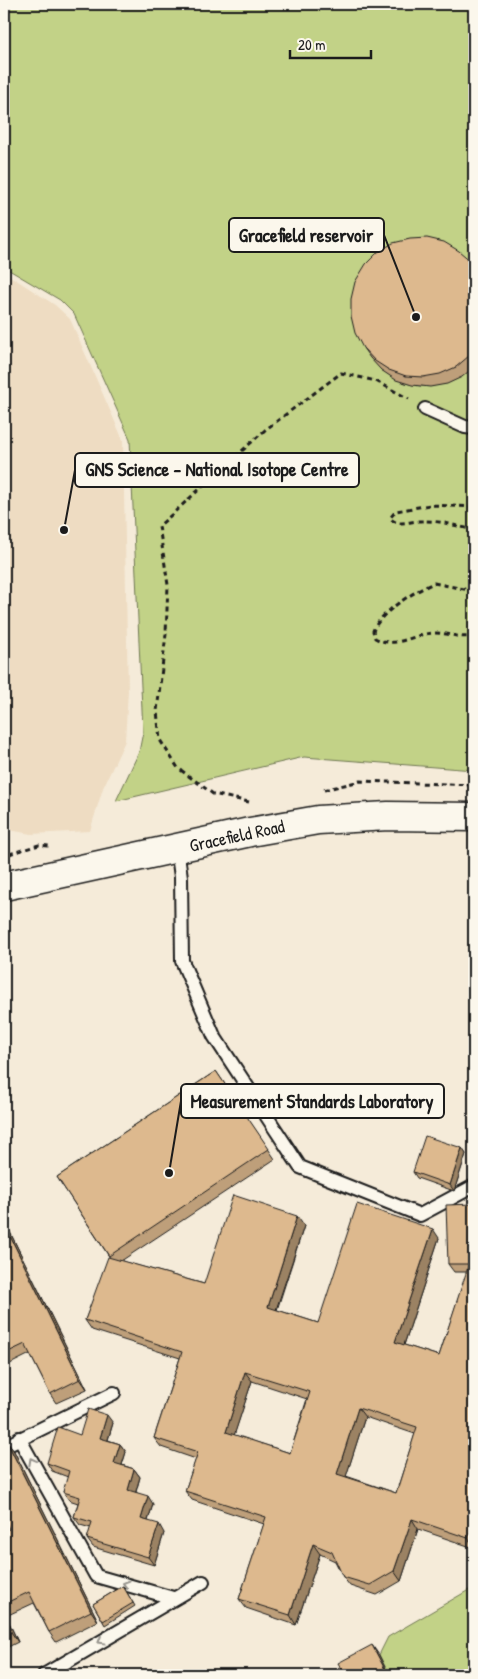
<svg xmlns="http://www.w3.org/2000/svg" width="478" height="1679" viewBox="0 0 478 1679" font-family="'Patrick Hand',sans-serif">
	<style>
		.built { fill: #eedcc2 }
		.green { fill: #c2d287; stroke: #6f7752 }
		.lines { fill: none; stroke-linecap: round; stroke-linejoin: round }
		.service-casing { stroke: #1c1c1c; stroke-width: 16 }
		.secondary-casing { stroke: #1c1c1c; stroke-width: 31 }
		.path { stroke: #1c1c1c; stroke-width: 3; stroke-dasharray: 5 4; stroke-linecap: butt }
		.service { stroke: #fbf7ec; stroke-width: 12 }
		.secondary { stroke: #fbf7ec; stroke-width: 28 }
		.wall { fill: #be9f7a; stroke: #1c1c1c; fill-rule: evenodd }
		.shaded-wall { fill: #9b8263; stroke: #1c1c1c }
		.building { fill: #ddb98e; stroke: #1c1c1c; fill-rule: evenodd }
		.oneway { stroke: #97948e }
		.labels { text-anchor: middle; stroke-width: 4; stroke-linejoin: round; paint-order: stroke }
		.street-label { font-size: 18px; fill: #1c1c1c; stroke: #fbf7ec }
		.leader { fill: none; stroke: #1c1c1c; stroke-width: 2 }
		.callout-dot { fill: #1c1c1c; stroke: #fbf7ec; stroke-width: 2 }
		.callout { fill: #fbf7ec; stroke: #1c1c1c; stroke-width: 2 }
		.callout-label { font-size: 19px; text-anchor: middle; font-weight: bold; fill: #1c1c1c }
	</style>
	<rect width="100%" height="100%" fill="#f5ebd9"/>
	<filter id="ink" filterUnits="userSpaceOnUse"><feTurbulence type="fractalNoise" baseFrequency=".02" numOctaves="2"/><feDisplacementMap in="SourceGraphic" scale="10" xChannelSelector="R" yChannelSelector="G"/><feConvolveMatrix kernelMatrix="1 2 1 2 8 2 1 2 1" color-interpolation-filters="sRGB"/></filter>
	<g filter="url(#ink)">
		<path class="built" d="M4 272 55 305 70 319 123 440 128 691 125 741 103 788 90 831 31 834 4 829Z"/>
		<path class="green" d="M4 4H474V267L362 342C386 388 433 401 474 367V770L304 757 116 801 139 752 143 732 130 439 74 314 60 300 4 267Z
			M474 1587V1675H389L379 1655 388 1637Z"/>
		<g class="lines">
			<defs>
				<path id="service" d="M425 409 465 427 474 428
					M177 848 181 877 182 961 214 1036 300 1167 420 1215 474 1186
					M19 1438 96 1576 173 1598
					M4 1447 114 1393
					M44 1675 203 1582"/>
				<path id="secondary" d="M4 886 250 832 318 820 388 816 474 817"/>
			</defs>
			<use href="#service" class="service-casing"/>
			<use href="#secondary" class="secondary-casing"/>
			<path class="path" d="M474 507 430 505 396 511 390 518C397 527 410 521 420 521 439 520 456 526 474 530
				M474 591 434 583C415 591 381 611 373 631L375 638C397 650 413 633 435 633 449 633 460 639 474 636
				M324 790 360 781 474 785
				M249 802 213 794 178 768 160 740 157 711 166 634 168 585 159 526 265 430 341 373 376 381 409 399
				M9 854 39 845 49 846"/>
			<use href="#service" class="service"/>
			<use href="#secondary" class="secondary"/>
		</g>
		<path class="wall" d="M474 265V367L462 377 447 384 430 387 412 385 396 380 381 370 370 358 363 348Z
			M216 1071 275 1159 121 1261 204 1284 304 1226 277 1310 318 1323 439 1238 404 1345 439 1356 467 1272H454L448 1264 474 1204V1548L418 1529 401 1581 377 1595 350 1586 343 1577 335 1561 320 1554 296 1625 246 1608 239 1599 264 1524 192 1500 185 1491 196 1459 161 1447 154 1438 180 1358 92 1330 85 1320 110 1258 57 1177ZM252 1381 307 1399 290 1453 234 1435ZM365 1417 415 1434 396 1493 346 1476Z
			M462 1148 466 1154 454 1191 417 1178 413 1172Z
			M4 1220 87 1389 56 1403 50 1394 30 1354 4 1367Z
			M113 1423 108 1440 120 1444 126 1452 122 1465 134 1469 140 1477 136 1492 153 1504 148 1521 164 1533 154 1565 93 1547 87 1539 91 1528 80 1525 74 1517 78 1503 69 1500 63 1492 68 1477 52 1471 47 1463 80 1435Z
			M7 1442 14 1451 98 1621 56 1642 49 1632 34 1603 6 1616 18 1642 4 1649V1532L9 1529Z
			M123 1586 135 1606 105 1625 93 1604Z"/>
		<path class="shaded-wall" d="M474 350V364L469 356Z
			M462 1148 466 1154 454 1191 450 1185Z
			M297 1216 304 1226 274 1316 268 1307Z
			M4 1220 87 1389 80 1379 4 1224Z
			M433 1229 439 1238 402 1351 395 1342Z
			M245 1372 252 1381 232 1442 226 1432Z
			M358 1408 365 1417 344 1483 337 1474Z
			M107 1415 113 1423 106 1446 100 1438Z
			M7 1442 14 1451 98 1621 91 1611Z
			M120 1444 126 1452 120 1471 114 1463Z
			M134 1469 140 1477 134 1498 128 1490Z
			M148 1496 153 1504 146 1527 141 1519Z
			M412 1519 418 1529 401 1581 394 1571Z
			M474 1521V1547L468 1538Z
			M159 1524 164 1533 154 1565 148 1557Z
			M313 1544 320 1554 296 1625 290 1615Z
			M4 1613 6 1616 18 1642 11 1632 4 1616Z
			M372 1645 379 1655 389 1675H388Z"/>
		<path class="building" d="M427 238 444 242 459 251 472 262 474 265V350L469 356 456 367 440 374 423 377 406 376 389 370 375 361 363 348 355 333 351 316V299L355 282 366 264 378 252 393 243 410 239Z
			M216 1071 269 1149 109 1256 57 1177Z
			M425 1136 462 1148 450 1185 413 1172Z
			M233 1195 297 1216 268 1307 318 1323 357 1204 433 1229 395 1342 439 1356 469 1264 474 1266V1521L468 1538 412 1519 394 1571 370 1585 343 1577 332 1552 313 1544 290 1615 239 1599 266 1517 185 1491 198 1452 154 1438 182 1352 85 1320 108 1257 204 1284ZM245 1372 310 1392 290 1453 226 1432ZM358 1408 417 1427 396 1493 337 1474Z
			M474 1204V1264H448L446 1205Z
			M4 1224 80 1379 50 1394 25 1344 4 1354Z
			M88 1409 107 1415 100 1438 120 1444 114 1463 134 1469 128 1490 148 1496 141 1519 159 1524 148 1557 87 1539 92 1522 74 1517 80 1497 63 1492 69 1471 47 1463 58 1427 80 1435Z
			M7 1442 91 1611 49 1632 29 1592 4 1604V1532L9 1529 4 1518V1443Z
			M123 1586 133 1603 103 1621 93 1604Z
			M4 1616 11 1632 4 1636Z
			M372 1645 388 1675H345L338 1663Z"/>
		<defs><path id="oneway-chevron" d="M-2-3.5L2.5 0L-2 3.5" fill="none" stroke-width="1.6" stroke-linecap="round" stroke-linejoin="round" transform="scale(1.25)"/></defs>
		<g class="oneway">
			<use href="#oneway-chevron" transform="translate(32 1461) rotate(-119)"/>
			<use href="#oneway-chevron" transform="translate(126 1584) rotate(-164)"/>
			<use href="#oneway-chevron" transform="translate(101 1641) rotate(149)"/>
		</g>
	</g>
	<g class="labels">
		<g class="street-label">
			<text transform="translate(237 836) rotate(-12)" y="6">Gracefield Road</text>
		</g>
	</g>
	<path class="leader" d="M416 317L384 235M64 530L75 470M169 1173L181 1101"/>
	<g class="callout-dot">
		<circle cx="416" cy="317" r="5"/>
		<circle cx="64" cy="530" r="5"/>
		<circle cx="169" cy="1173" r="5"/>
	</g>
	<g class="callout">
		<rect x="229" y="218" width="155" height="34" rx="5"/>
		<rect x="75" y="453" width="284" height="34" rx="5"/>
		<rect x="181" y="1084" width="263" height="34" rx="5"/>
	</g>
	<g class="callout-label">
		<text x="306" y="242">Gracefield reservoir</text>
		<text x="217" y="476">GNS Science - National Isotope Centre</text>
		<text x="312" y="1108">Measurement Standards Laboratory</text>
	</g>
	<rect width="478" height="1679" fill="none" stroke="#fbf7ec" stroke-width="20"/>
	<rect x="10" y="10" width="458" height="1659" fill="none" stroke="#1c1c1c" stroke-width="2" filter="url(#ink)"/>
	<path d="M290 50v8h81v-8" fill="none" stroke="#1c1c1c" stroke-width="2.5"/>
	<text x="298" y="50" font-size="15" fill="#1c1c1c" stroke="#fbf7ec" stroke-width="4" paint-order="stroke">20 m</text>
</svg>
